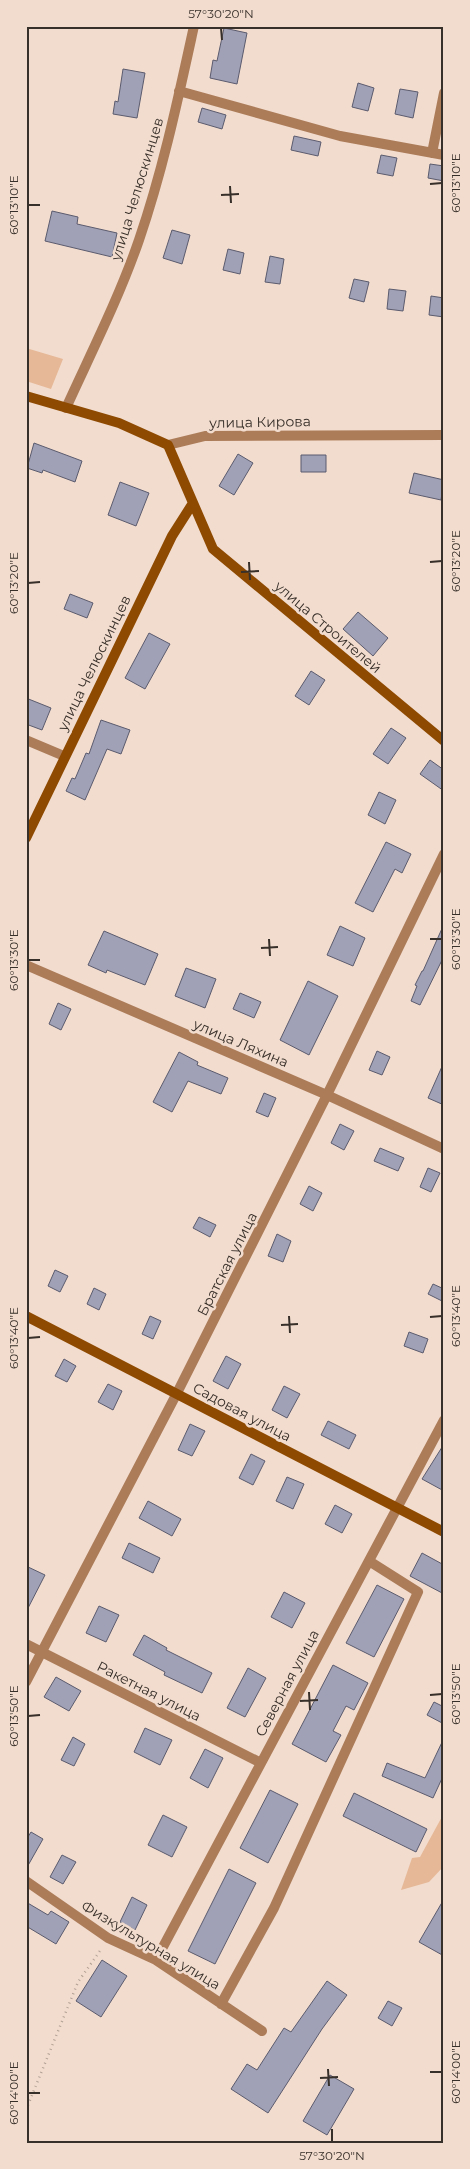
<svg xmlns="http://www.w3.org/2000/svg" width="470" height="2169" viewBox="0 0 470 2169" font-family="Montserrat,sans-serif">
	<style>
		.green { fill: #e6b897 }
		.building { fill: #a0a1b6; stroke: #5b5b6e }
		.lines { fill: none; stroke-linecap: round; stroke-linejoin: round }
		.path { stroke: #b2a195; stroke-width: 2.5; stroke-dasharray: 1 4; stroke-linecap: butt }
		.street { stroke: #ac7c59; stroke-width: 10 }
		.secondary { stroke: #8e4a00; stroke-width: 10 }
		.ticks { fill: none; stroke: #372f29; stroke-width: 2 }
		.labels { text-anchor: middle; stroke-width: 5; stroke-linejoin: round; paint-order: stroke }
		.street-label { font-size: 14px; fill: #372f29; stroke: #f2dcce }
		.neatline { fill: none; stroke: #372f29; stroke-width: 2 }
		.ticks-label { font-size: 12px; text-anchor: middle; fill: #372f29 }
	</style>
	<rect width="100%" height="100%" fill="#f2dcce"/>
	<path class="green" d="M26 348 63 359 51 389 26 381Z
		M444 1813V1866L429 1882 401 1890 412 1858 420 1857Z"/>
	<path class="building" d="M224 28 247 33 237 84 210 78 213 60 217 61Z
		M123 69 145 73 137 118 113 114 115 101 118 102Z
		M358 83 374 88 368 111 352 107Z
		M400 89 418 92 413 118 395 114Z
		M202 108 226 115 222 129 198 122Z
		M294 136 321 142 318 156 291 150Z
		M381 155 397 158 393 176 377 173Z
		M430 164 444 166V181L428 178Z
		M52 211 78 217 77 224 117 233 112 257 45 241Z
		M172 230 190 235 182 264 163 258Z
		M228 249 244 253 240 274 223 270Z
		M270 256 284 259 280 284 265 282Z
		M354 279 369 282 364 302 349 298Z
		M389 289 406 291 403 311 387 309Z
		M431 296 444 298V317L429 315Z
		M34 443 82 461 75 482 43 470 42 473 27 468Z
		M238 454 253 463 234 495 219 486Z
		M301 455H326V472H301Z
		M414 473 444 480 441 500 409 493Z
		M120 482 149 493 136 526 108 515Z
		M70 594 93 603 87 618 64 609Z
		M358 612 388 638 373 656 343 629Z
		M149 633 170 644 145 689 125 678Z
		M311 671 325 680 309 705 295 696Z
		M26 698 51 708 42 730 26 724Z
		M101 720 130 730 121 754 107 749 85 800 66 791 72 778 75 779 86 753 89 754Z
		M391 728 406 738 388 764 373 754Z
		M430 760 444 770V791L420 774Z
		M379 792 396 800 385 824 368 815Z
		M386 842 411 854 402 873 395 869 373 912 355 903Z
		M444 924V956L420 1005 411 1001 417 986 415 985 422 971H423Z
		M340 926 365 938 353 966 327 955Z
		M104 931 158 954 145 985 107 970 106 973 88 965Z
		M186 968 216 979 205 1008 175 996Z
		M308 981 338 996 309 1055 280 1040Z
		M240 993 261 1002 254 1018 233 1009Z
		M58 1003 71 1009 61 1030 49 1024Z
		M377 1051 390 1057 382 1075 369 1070Z
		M179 1052 198 1062 197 1065 228 1078 221 1094 188 1081 172 1112 153 1102Z
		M444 1062V1105L428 1098Z
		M264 1093 276 1098 268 1117 256 1112Z
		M340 1124 354 1131 344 1150 331 1143Z
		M380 1148 404 1158 398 1171 374 1161Z
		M428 1168 440 1173 431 1192 420 1187Z
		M309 1186 322 1193 313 1211 300 1204Z
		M199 1217 216 1225 210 1237 193 1228Z
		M277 1234 291 1241 283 1262 268 1256Z
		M55 1270 68 1276 60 1292 48 1286Z
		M433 1284 444 1289V1302L428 1294Z
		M94 1288 106 1294 99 1310 87 1304Z
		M150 1316 161 1321 153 1339 142 1334Z
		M409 1332 428 1339 423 1353 404 1346Z
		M226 1356 241 1364 228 1389 213 1381Z
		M64 1359 76 1366 67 1382 55 1376Z
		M108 1384 122 1391 113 1410 98 1402Z
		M284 1386 300 1394 287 1418 272 1410Z
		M328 1421 356 1435 349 1449 321 1435Z
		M190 1424 205 1431 192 1456 178 1450Z
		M444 1444V1491L422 1479Z
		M251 1454 265 1461 253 1485 239 1478Z
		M287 1477 304 1484 293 1509 276 1501Z
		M148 1501 181 1519 172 1536 139 1518Z
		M335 1505 352 1514 342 1533 325 1524Z
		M129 1543 160 1558 153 1573 122 1558Z
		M422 1553 444 1565V1594L410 1576Z
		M26 1566 45 1575 26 1612Z
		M377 1585 404 1599 374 1657 346 1643Z
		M284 1592 305 1603 292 1628 271 1617Z
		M99 1606 119 1615 106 1642 86 1633Z
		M144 1635 167 1648 166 1650 212 1673 202 1693 164 1675 165 1672 133 1655Z
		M333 1665 368 1683 354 1710 346 1706 333 1731 341 1735 326 1762 292 1744Z
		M248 1668 266 1678 245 1717 227 1708Z
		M56 1677 81 1691 69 1711 44 1697Z
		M434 1702 444 1707V1724L427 1715Z
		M145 1728 172 1740 160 1765 134 1752Z
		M73 1737 85 1744 74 1766 61 1760Z
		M444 1738V1774L433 1798 382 1776 387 1763 425 1778Z
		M205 1749 223 1758 208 1788 190 1778Z
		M270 1790 298 1804 268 1863 240 1848Z
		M354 1793 427 1829 416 1852 343 1816Z
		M163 1815 187 1827 172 1857 148 1845Z
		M31 1832 43 1839 26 1869V1840Z
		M62 1855 76 1862 63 1884 50 1877Z
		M229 1869 256 1883 215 1964 188 1951Z
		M132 1897 147 1905 135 1930 120 1922Z
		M444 1899V1956L419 1942Z
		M26 1902 48 1915 51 1911 69 1922 56 1944 26 1926Z
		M102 1960 127 1976 101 2017 76 2001Z
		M327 1981 347 1995 322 2029 268 2113 231 2089 247 2064 257 2070 284 2028 291 2032Z
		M388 2001 402 2008 392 2026 378 2018Z
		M330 2075 354 2089 327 2135 303 2121Z"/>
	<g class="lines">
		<path class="path" d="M26 2110 78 1982 102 1948"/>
		<path class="street" d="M179 91 340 136 444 155
			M432 153 444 93
			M66 408C91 353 119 298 139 240 163 170 178 99 194 26
			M168 445 205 436 444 435
			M26 740 64 756
			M26 965 327 1095 444 1149
			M26 1644 259 1762
			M26 1682 177 1393 327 1095 444 854
			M26 1881 108 1938 156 1960 262 2031
			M156 1960 444 1420
			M221 2004 274 1908 418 1592 369 1561"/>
		<path class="secondary" d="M26 396 119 423 168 445 213 549 444 741
			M26 838 172 536 193 503
			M26 1316 444 1532"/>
	</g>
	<path class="ticks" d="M221 28 222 40M430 184 442 183M230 186 231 203M221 195 239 194M28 205H40M249 562 250 580M430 562 442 561M241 572 259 571M28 583 40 582M269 939 270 956M430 939H442M261 948 278 947M28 960H40M289 1316 290 1333M430 1317 442 1316M281 1325 298 1324M28 1338 40 1337M309 1692 310 1710M430 1695 442 1694M300 1701 318 1700M28 1716 40 1715M328 2069 329 2086M430 2072H442M320 2078 338 2077M28 2093H40M332 2129V2142"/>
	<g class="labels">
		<g class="street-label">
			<text transform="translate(137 189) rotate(-73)" y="5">улица Челюскинцев</text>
			<text transform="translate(260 422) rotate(-1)" y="5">улица Кирова</text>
			<text transform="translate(328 627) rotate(40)" y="5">улица Строителей</text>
			<text transform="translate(94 663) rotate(-64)" y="5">улица Челюскинцев</text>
			<text transform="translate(241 1043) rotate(23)" y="5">улица Ляхина</text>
			<text transform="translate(227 1264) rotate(-63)" y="5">Братская улица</text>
			<text transform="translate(242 1412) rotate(28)" y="5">Садовая улица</text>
			<text transform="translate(287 1683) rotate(-62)" y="5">Северная улица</text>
			<text transform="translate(149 1691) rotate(27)" y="5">Ракетная улица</text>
			<text transform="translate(151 1945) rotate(31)" y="5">Физкультурная улица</text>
		</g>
	</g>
	<rect width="470" height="2169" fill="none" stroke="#f2dcce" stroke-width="55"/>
	<rect x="28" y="28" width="414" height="2114" class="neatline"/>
	<g class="ticks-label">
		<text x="221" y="18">57°30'20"N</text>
		<text transform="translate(456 183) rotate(-90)" y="4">60°13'10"E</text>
		<text transform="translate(14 205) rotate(-90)" y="4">60°13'10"E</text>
		<text transform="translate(456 561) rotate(-90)" y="4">60°13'20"E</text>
		<text transform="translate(14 583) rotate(-90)" y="4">60°13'20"E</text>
		<text transform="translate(456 939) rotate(-90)" y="4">60°13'30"E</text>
		<text transform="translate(14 960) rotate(-90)" y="4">60°13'30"E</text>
		<text transform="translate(456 1316) rotate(-90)" y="4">60°13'40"E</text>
		<text transform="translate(14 1338) rotate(-90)" y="4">60°13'40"E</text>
		<text transform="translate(456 1694) rotate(-90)" y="4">60°13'50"E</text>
		<text transform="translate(14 1716) rotate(-90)" y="4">60°13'50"E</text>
		<text transform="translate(456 2072) rotate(-90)" y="4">60°14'00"E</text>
		<text transform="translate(14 2093) rotate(-90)" y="4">60°14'00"E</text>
		<text x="332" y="2160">57°30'20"N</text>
	</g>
</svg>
